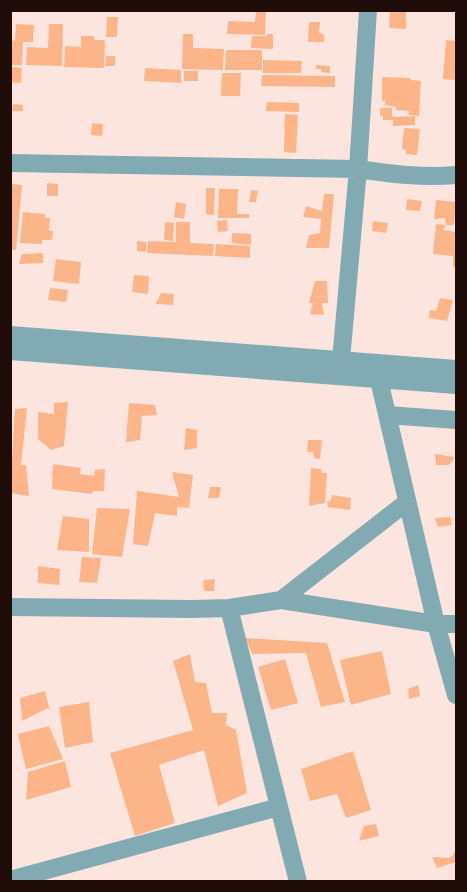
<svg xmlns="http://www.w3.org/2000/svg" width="467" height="892" viewBox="0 0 467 892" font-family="'Noto Sans',sans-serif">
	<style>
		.building { fill: #fcb589 }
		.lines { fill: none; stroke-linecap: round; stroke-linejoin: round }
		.minor { stroke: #82aab3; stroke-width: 18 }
	</style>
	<rect width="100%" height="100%" fill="#fde5df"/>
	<path class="building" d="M256 10H266L265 35 227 34 228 21 255 22Z
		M390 10H406V29L389 28Z
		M107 17H118L117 37H106Z
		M309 22H320L319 33 324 34V42H308Z
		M16 24 34 25 33 42H23L22 65H10V40L15 41Z
		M49 24H63L62 66 26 65 27 47 48 48Z
		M183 34H193V48L224 49 223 70 182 69Z
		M267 34H273V49L251 48 252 36H266Z
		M81 36H94V40H105L104 68 64 67 65 46 81 47Z
		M446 40 456 41V80L443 79Z
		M226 50H262V70H225Z
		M106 56H115V66H105Z
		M263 60 302 61 301 73H263Z
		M316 65 330 66V73L321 72V69H316Z
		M10 67 22 68 21 83 10 82Z
		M145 68 181 70V83L144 81Z
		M184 71H198V81H184Z
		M222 73H241L240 96H221Z
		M262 75 335 76V87L261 86Z
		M382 77 410 78 411 80 421 81 419 116 408 115 409 111 396 110V107L385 105V101H382Z
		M267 102 299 103V112L266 111Z
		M13 104 23 105V111H12Z
		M380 108H392V117L415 116V125L393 126V120H383V116H380Z
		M285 114 298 115 296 153 284 152Z
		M92 123 103 124 102 136 91 135Z
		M404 128 420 129 417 155 406 154V150L402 149Z
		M47 183 58 184V196H47Z
		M10 184 22 185 16 250H10Z
		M206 188H215L214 215 206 214Z
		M219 189H238L237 214H249V218H218Z
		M251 190 258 191 256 202H249Z
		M324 194H334L329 248H306L309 235 320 233 321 219 303 217 306 206 322 211Z
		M407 199 422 201 420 211 406 210Z
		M436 200 456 202 454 225H446L443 230 456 232V266L453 267V256L433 254 436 224 446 225 445 218 434 219Z
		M176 202 186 204 184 219 174 217Z
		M23 212 45 214V218H50L49 231H53L52 240H42V244L20 243Z
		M227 220 228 231 218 232 217 221Z
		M373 221 388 223 386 233 372 231Z
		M165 222 174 223 173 241 164 240Z
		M176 222H190V243L214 244 213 256 147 253 148 241 176 242Z
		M232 233 251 234V245L232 243Z
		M137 241 146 242V252L137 251Z
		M216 244 250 246V258L215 256Z
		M43 253V263L19 264 22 254Z
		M56 259 81 262 79 284 53 281Z
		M134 275 149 276 148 294 132 292Z
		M315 281H327L328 303H322L324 315 310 314 313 303H309Z
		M50 288 68 290 66 302 48 300Z
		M161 293 174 294 173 305 156 304Z
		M440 298 453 300 447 321 429 318 430 310 436 311Z
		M68 402 64 446 51 450 38 439V412L54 414V403Z
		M129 403 155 405 157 415 142 416 140 440 126 442Z
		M27 408 21 465H26L29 496 10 493 15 409Z
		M186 428 197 430V448L184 450Z
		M308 440H322L320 459 314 458 313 452H307Z
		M435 454 455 457 449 465H436Z
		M53 464 81 468 80 474 94 476 95 470 105 469 104 491H93L92 494 52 489Z
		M311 468 321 469 322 473H327L325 503 309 506Z
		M172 472 193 475 189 508 177 507V516L155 513 148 546 133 544 137 491 179 497Z
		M210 487H221L219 498H208Z
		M332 495 351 498 350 510 328 507 327 502 331 500Z
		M97 508 130 509 122 557 92 554Z
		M63 516 89 519V552L57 550Z
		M450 517 452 525 438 527 435 518Z
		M82 557 101 558 97 583 79 582Z
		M38 566 60 569 59 585 38 583Z
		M215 579 214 591H204L203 580Z
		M245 638 327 643 345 702 321 707 306 653 252 654Z
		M382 651 391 694 351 705 340 660Z
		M190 654 195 682 206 683 212 713H227L226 725 236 730 247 793 218 806 204 750 159 765 175 823 135 836 110 753 193 730 173 661Z
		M285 659 298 703 271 710 258 667Z
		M418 685 420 696 409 699 408 689Z
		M45 691 50 711 48 708 22 721 20 698Z
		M89 702 93 742 65 748 59 707Z
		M49 726 63 759 26 769 18 734Z
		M353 751 371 810 346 818 337 794 310 801 301 769Z
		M65 761 71 787 26 800 28 772Z
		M376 824 379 836 359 841 364 826Z
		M456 849V862L437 868 432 857 449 858 453 855Z"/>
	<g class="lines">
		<path class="minor" d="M10 163 358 169C391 174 423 178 456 175
			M10 335 456 369
			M10 351 456 385
			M341 360 358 169 368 10
			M379 380 436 624 456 695
			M387 415 456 420
			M281 600 407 502
			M10 607 192 609 229 608 281 600 436 624H456
			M229 608 298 882
			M10 880 279 807"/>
	</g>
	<rect width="467" height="892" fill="none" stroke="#200d09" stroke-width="24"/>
</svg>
